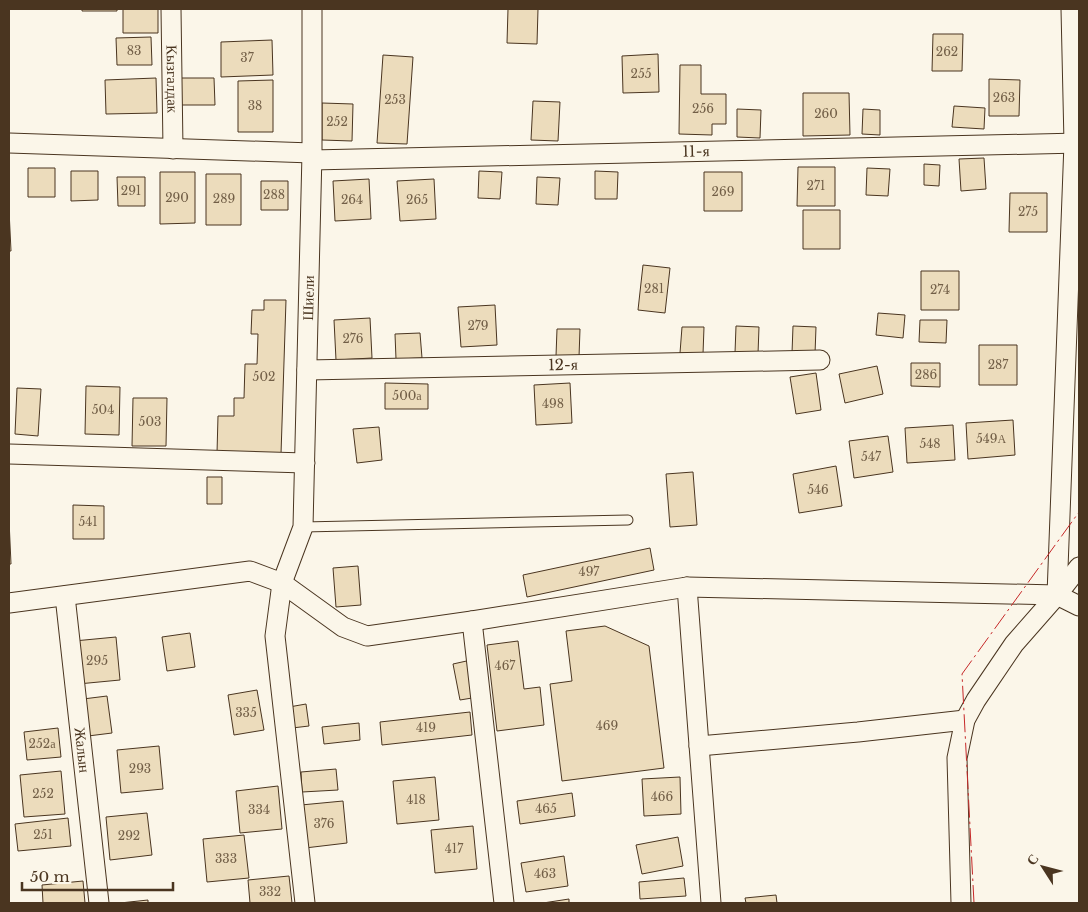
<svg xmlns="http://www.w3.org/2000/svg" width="1088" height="912" viewBox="0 0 1088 912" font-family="'Libre Baskerville',serif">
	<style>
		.building { fill: #ecdcbc; stroke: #4a3520 }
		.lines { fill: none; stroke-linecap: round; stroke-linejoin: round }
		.service-casing { stroke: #4a3520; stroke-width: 11 }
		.minor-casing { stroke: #4a3520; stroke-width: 21 }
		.service { stroke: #fbf6e9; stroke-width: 9 }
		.minor { stroke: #fbf6e9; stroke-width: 19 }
		.power { stroke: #c62828; stroke-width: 1; stroke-dasharray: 18 4 2.5 4; stroke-linecap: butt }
		.labels { text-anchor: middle; stroke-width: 4; stroke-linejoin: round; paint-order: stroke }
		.number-label { font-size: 12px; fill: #725f47 }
		.street-label { font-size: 15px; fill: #4a3520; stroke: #fbf6e9 }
	</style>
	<rect width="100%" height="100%" fill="#fbf6e9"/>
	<path class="building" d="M82 9H117V11H82Z
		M123 9H158V33H123Z
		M508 9H538L537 44 507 43Z
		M933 34H963L962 71H932Z
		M151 37 152 65H117L116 38Z
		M272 40 273 75 221 77V42Z
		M658 54 659 92 623 93 622 56Z
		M383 55 413 57 407 144 377 143Z
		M680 65H701V94H726V124H712V135L679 134Z
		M156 78 157 113 106 114 105 80Z
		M179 78H214L215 105H179Z
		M989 79 1020 80 1019 116H989Z
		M273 80V132H238V81Z
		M803 93H849L850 135 803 136Z
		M533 101 560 102 558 141 531 140Z
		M322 103 353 104 352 141 322 140Z
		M954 106 985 108 984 129 952 127Z
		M737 109 761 110 760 138 737 137Z
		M863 109 880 110V135L862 134Z
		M984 158 986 189 961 191 959 159Z
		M924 164 940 165 939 186 924 185Z
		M798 167H835V206H797Z
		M28 168H55V197H28Z
		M867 168 890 169 888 196 866 195Z
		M71 171H98V200L71 201Z
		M479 171 502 172 500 199 478 198Z
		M595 171 618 172 617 199H595Z
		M160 172H195V223L160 224Z
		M704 172H742V211H704Z
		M206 174H241V225H206Z
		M117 177H145V206H118Z
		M537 177 560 178 558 205 536 204Z
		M369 179 371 219 335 221 333 181Z
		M434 179 436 219 400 221 397 181Z
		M261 181H288V210H261Z
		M1010 193H1047V232H1009Z
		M9 210 11 251H9Z
		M803 210H840V249H803Z
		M643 265 670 268 665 313 638 310Z
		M921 271H959V310H921Z
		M264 300H286L281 454 217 453 218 416H234V398H244L245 364H257L258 334H251L252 310H264Z
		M495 305 497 345 461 347 458 307Z
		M878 313 905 315 903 338 876 335Z
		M370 318 372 358 336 360 334 320Z
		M920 320H947L946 343 919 342Z
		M736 326 759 327 758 354 735 353Z
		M793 326 816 327 815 354 792 353Z
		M682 327H704L703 354 680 353Z
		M557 329H580L579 357 556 356Z
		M420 333 422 358 396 359 395 334Z
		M979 345H1017V385H979Z
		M911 363H940V387L911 386Z
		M877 366 883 394 845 403 839 374Z
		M816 373 821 410 796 414 790 377Z
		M385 383 428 384V409H385Z
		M570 383 572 423 536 425 534 385Z
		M86 386 120 387 119 435 85 434Z
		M17 388 41 389 38 436 15 434Z
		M133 398H167L166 446H132Z
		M1013 420 1015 455 968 459 966 423Z
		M953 425 955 460 907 463 905 428Z
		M379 427 382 460 357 463 353 429Z
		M888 436 893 472 854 478 849 441Z
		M836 466 842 506 799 513 793 474Z
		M693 472 697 525 670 527 666 474Z
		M207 477H222V504H207Z
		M73 505 104 506V539H73Z
		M9 520 11 564H9Z
		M650 548 654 570 527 597 523 575Z
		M358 566 361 605 336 607 333 568Z
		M605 626 649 646 664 768 562 781 550 684 572 681 566 631Z
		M190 633 195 667 167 671 162 637Z
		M116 637 120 680 78 684 74 641Z
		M518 641 524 689 540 687 544 725 497 731 487 645Z
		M471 660 478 697 460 700 453 664Z
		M257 690 264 730 234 735 228 695Z
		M107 696 112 733 88 736 83 699Z
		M306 704 309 726 292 728 289 707Z
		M470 712 472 735 382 745 380 722Z
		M359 723 360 740 324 744 322 727Z
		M58 728 61 757 27 760 24 732Z
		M159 746 163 789 121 793 117 750Z
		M336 769 338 790 302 792 301 772Z
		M61 771 65 814 24 817 20 775Z
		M435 777 439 820 397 824 393 781Z
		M680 777 681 814 644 816 642 779Z
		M278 786 282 829 240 833 236 791Z
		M572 793 575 816 520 824 517 801Z
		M343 801 347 843 305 848 301 805Z
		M147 813 152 855 110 860 106 817Z
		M68 818 71 846 18 851 15 824Z
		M473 826 477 869 435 873 431 830Z
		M244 835 249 878 207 882 203 839Z
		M678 837 683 866 642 874 636 845Z
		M564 856 568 886 526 892 521 863Z
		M289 876 292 903H250L248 880Z
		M684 878 686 896 640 899 639 882Z
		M83 881 85 903H43L42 885Z
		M776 895 777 903H746L745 898Z
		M569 899V903H543Z
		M148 900V903H120Z"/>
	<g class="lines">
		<defs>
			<path id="service" d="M303 527 628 520"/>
			<g id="minor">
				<path id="s1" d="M171 9 173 149"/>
				<path d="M9 143 312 153"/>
				<path id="s2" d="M312 160 1079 143"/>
				<path id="s3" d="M307 370 820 360"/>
				<path d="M9 454 305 463"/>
				<path d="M687 587 711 903"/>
				<path d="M1057 595 1074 143 1071 9"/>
				<path id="s4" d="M65 596 99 903"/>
				<path d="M9 603 250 571 282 583 343 627 367 636 472 621 687 587 1057 595 1079 606"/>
				<path d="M472 621 504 903"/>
				<path d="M699 746 858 732 965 720"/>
				<path id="s5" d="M305 903 275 636 282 583 303 527 312 153V9"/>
				<path d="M961 903 957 758 965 720 976 700 1014 644 1057 595 1079 567"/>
			</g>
		</defs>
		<use href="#service" class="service-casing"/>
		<use href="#minor" class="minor-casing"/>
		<use href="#service" class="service"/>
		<use href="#minor" class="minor"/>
		<path class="power" d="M974 903 962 674 1079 512"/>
	</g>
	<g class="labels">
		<g class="number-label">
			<text x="134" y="55">83</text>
			<text x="947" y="56">262</text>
			<text x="247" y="62">37</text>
			<text x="641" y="78">255</text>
			<text x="1004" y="102">263</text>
			<text x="395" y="104">253</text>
			<text x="255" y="110">38</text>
			<text x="703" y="113">256</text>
			<text x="826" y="118">260</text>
			<text x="337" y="126">252</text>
			<text x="816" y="190">271</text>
			<text x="131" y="195">291</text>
			<text x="723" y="196">269</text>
			<text x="274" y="199">288</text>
			<text x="177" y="202">290</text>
			<text x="224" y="203">289</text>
			<text x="352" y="204">264</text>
			<text x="417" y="204">265</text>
			<text x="1028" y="216">275</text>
			<text x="654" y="293">281</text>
			<text x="940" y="294">274</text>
			<text x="478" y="330">279</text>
			<text x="353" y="343">276</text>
			<text x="998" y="369">287</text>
			<text x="926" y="379">286</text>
			<text x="264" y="381">502</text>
			<text x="407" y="400">500а</text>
			<text x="553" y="408">498</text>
			<text x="103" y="414">504</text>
			<text x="150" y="426">503</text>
			<text x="991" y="443">549А</text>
			<text x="930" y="448">548</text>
			<text x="871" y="461">547</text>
			<text x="818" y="494">546</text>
			<text x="88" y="526">541</text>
			<text x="589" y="576">497</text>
			<text x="97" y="665">295</text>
			<text x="505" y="670">467</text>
			<text x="246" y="717">335</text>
			<text x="607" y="730">469</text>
			<text x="426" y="732">419</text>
			<text x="42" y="748">252а</text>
			<text x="140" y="773">293</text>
			<text x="43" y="798">252</text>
			<text x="662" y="801">466</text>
			<text x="416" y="804">418</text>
			<text x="546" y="813">465</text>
			<text x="259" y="814">334</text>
			<text x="324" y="828">376</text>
			<text x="43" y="839">251</text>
			<text x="129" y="840">292</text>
			<text x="454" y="853">417</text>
			<text x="226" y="863">333</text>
			<text x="545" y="878">463</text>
			<text x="270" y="896">332</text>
		</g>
		<g class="street-label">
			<text dy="5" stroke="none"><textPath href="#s1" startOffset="70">Кызгалдак</textPath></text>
			<text dy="5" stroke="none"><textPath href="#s2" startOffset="384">11-я</textPath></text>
			<text dy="5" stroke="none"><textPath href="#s5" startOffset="611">Шиели</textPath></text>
			<text dy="5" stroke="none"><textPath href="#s3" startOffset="256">12-я</textPath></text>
			<text dy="5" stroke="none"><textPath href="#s4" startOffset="155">Жалын</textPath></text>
		</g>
	</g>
	<rect width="1088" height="912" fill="none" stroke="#4a3520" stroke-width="20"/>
	<g transform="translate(1043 867) rotate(306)" stroke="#fbf6e9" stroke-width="4" paint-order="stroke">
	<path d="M0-4L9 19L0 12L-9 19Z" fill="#4a3520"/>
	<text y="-8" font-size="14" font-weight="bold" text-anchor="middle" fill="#4a3520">С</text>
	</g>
	<path d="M22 882v8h151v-8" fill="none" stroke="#4a3520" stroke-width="2.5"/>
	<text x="30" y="882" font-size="15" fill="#4a3520" stroke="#fbf6e9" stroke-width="4" paint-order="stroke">50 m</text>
</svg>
